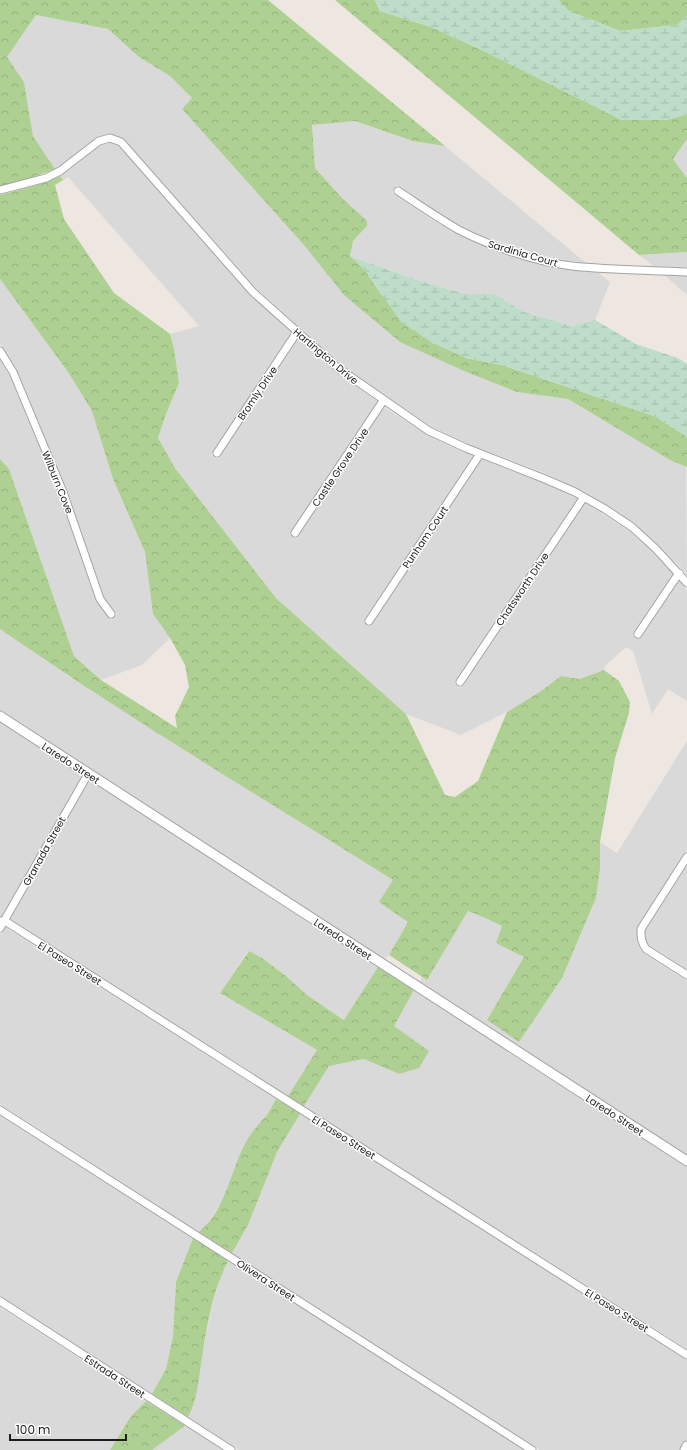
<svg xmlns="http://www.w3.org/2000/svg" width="687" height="1450" viewBox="0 0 687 1450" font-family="Poppins,sans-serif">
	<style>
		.residential { fill: #dad9d9 }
		.forest { fill: url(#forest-crowns) }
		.wetland { fill: url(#wetland-marsh) }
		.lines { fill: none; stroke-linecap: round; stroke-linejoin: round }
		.minor-casing { stroke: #a3a3a3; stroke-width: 9 }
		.tertiary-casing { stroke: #a3a3a3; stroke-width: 11 }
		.minor { stroke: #fff; stroke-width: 7 }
		.tertiary { stroke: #fff; stroke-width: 9 }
		.labels { text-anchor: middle; stroke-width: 3; stroke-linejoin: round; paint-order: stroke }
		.street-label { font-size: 10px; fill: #1c1c1c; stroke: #fff }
	</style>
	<defs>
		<pattern id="forest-crowns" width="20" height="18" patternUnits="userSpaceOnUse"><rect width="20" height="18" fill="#aed093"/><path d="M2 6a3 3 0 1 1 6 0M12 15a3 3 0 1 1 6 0" fill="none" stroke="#95b27e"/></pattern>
		<pattern id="wetland-marsh" width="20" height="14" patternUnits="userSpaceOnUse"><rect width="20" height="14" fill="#bdddc9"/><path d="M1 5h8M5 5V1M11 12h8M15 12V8" fill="none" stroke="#a2bdac"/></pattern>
	</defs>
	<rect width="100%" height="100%" fill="#eee7e1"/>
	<path class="residential" d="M36 15 108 29 139 57 170 76 192 98 182 109 303 244 344 295 471 374 517 392 568 399 670 460 686 466 687 576 685 572 658 545 634 524 607 505 584 491 547 474 468 444 432 427 341 365 256 288 124 139 112 134 99 137 86 145 64 164 55 169 33 136 24 82 7 57Z
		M355 121 413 141 445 146 586 263 571 261 544 256 486 237 462 227 438 212 397 185 392 192 433 220 458 234 483 245 511 255 541 264 569 270 598 272 610 282 595 320 572 326 524 312 494 294H465L417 280 350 256 353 241 367 226V221L342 198 315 168 312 125Z
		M687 139V178L673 159Z
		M109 143 118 146 126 154 250 295 292 333 211 455 218 459 298 338 336 372 378 402 290 535 296 539 384 407 427 435 445 444 474 456 364 622 370 626 481 459 543 483 578 499 455 684 461 688 585 502 629 531 653 552 674 574 633 635 639 639 679 580 687 591V701L668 689 652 714 633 651 626 647 605 666 604 670 580 679 561 676 541 691 507 712 461 735 406 714 276 598 175 468 158 438 166 414 179 383 174 349 170 334 199 326 68 177 63 180 60 176 68 171 100 145Z
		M687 252V267L653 266 639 255Z
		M664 275 687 276V295Z
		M0 279 68 372 92 411 113 479 145 552 153 614 170 638 142 665 101 680 74 656 9 469 0 459V359L9 375 59 494 96 601 111 620 117 614 103 596 67 489 17 370 0 343Z
		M0 629 64 673 181 748 230 777 393 880 408 922 389 955 384 960 0 711Z
		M0 722 82 776 2 917H0Z
		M687 741V850L638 927 637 940 639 947 643 953 687 981V1156L419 983 422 977 427 980 468 911 483 917 502 926 524 957 487 1020 519 1042 562 978 596 898 600 869V842L617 853Z
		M89 780 378 967 345 1020 307 995 286 976 262 958 248 951 220 993 317 1050 288 1096 10 919 47 856 46 855Z
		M687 865V970L649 945 646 942 645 937V930Z
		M5 927 276 1099 234 1170 225 1196 206 1226 199 1232 0 1104V935Z
		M414 990 687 1167V1349L304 1106 329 1066 364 1059 399 1074 429 1051 393 1026Z
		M300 1114 687 1360V1439L680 1450H540L232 1253 248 1225 277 1152Z
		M0 1115 193 1238 176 1282 173 1336 166 1369 152 1394 0 1296Z
		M228 1261 524 1450H239L188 1417 193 1408 203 1348 212 1307 221 1275Z
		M0 1307 146 1401 131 1416 110 1450H0Z
		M184 1425 222 1450H152Z"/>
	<path class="forest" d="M0 0H268L445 146 413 141 355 121 312 125 315 168 342 198 367 221V226L353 241 350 256 364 269 381 294 466 358 502 365 654 416 687 437V467L670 460 568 399 517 392 471 374 400 342 344 295 303 244 182 109 192 98 170 76 139 57 108 29 36 15 7 57 24 82 33 136 55 169 31 178 0 186Z
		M335 0H375L380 11 431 27 484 51 622 120H666L687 114V139L673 159 687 178V252L639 255Z
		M558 0H687V16L677 25 620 31 569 11Z
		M60 176 63 180 55 185 64 219 114 293 170 334 174 349 179 383 166 414 158 438 175 468 276 598 406 714 445 795 455 797 478 781 507 712 541 691 561 676 580 679 604 670 619 681 630 702 629 713 615 758 600 842V869L596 898 562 978 519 1042 487 1020 524 957 496 943 502 926 483 917 468 911 427 980 389 955 408 922 379 902 393 880C261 797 128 718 0 629V459L9 469 74 656 101 680 177 728 175 716 189 687 185 665 170 638 153 614 145 552 113 479 92 411 68 372 0 279V195L47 182Z
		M249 951 262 958 286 976 307 995 344 1020 378 967 414 990 394 1026 429 1051 419 1068 399 1074 364 1059 329 1066 304 1106 288 1096 317 1050 220 993Z
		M276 1099 300 1114 277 1152 248 1225 232 1253 199 1232C228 1208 230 1167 249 1137 254 1129 261 1122 267 1115 270 1110 273 1104 276 1099Z
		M193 1238 228 1261C212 1292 206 1330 201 1364 198 1382 197 1402 188 1417L152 1394 166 1369 173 1336 176 1282Z
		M146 1401 184 1425 183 1427 152 1450H110L131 1416Z"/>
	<path class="wetland" d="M375 0H558L569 11 620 31 677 25 687 16V114L666 120H622L484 51 431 27 380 11Z
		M350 256 417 280 465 294H494L524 312 572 326 595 320 636 344 678 358 687 364V437L654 416 502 365 466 358 432 343 401 322 364 269Z"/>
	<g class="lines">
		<defs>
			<path id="minor" d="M0 190 46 178 60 171 99 141 110 138 121 142 253 292 338 368 429 431 466 448 545 479 575 492 605 509 632 527 656 549 687 583
				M398 191C418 204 438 218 459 230 490 246 537 262 572 266 610 270 649 270 687 272
				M0 351 13 372 63 492 100 599 111 614
				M217 453 297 332
				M295 533 383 401
				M369 621 480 454
				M638 634 679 573
				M460 682 584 497
				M687 857 641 929C641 937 641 942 646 949L687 975
				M0 921H5L687 1355
				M0 928 88 774
				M0 1110 532 1450
				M0 1301 231 1450"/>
			<path id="tertiary" d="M0 716 687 1161
				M685 1450 687 1446"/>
		</defs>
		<use href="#minor" class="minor-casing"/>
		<use href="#tertiary" class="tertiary-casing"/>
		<use href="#minor" class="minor"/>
		<use href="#tertiary" class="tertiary"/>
	</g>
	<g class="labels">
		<g class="street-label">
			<text transform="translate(523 253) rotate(16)" y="4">Sardinia Court</text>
			<text transform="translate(326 356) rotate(40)" y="4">Hartington Drive</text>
			<text transform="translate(257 393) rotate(-56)" y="4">Bromly Drive</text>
			<text transform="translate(340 467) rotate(-56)" y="4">Castle Grove Drive</text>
			<text transform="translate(58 482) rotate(68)" y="4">Wilburn Cove</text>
			<text transform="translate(425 537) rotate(-56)" y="4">Punham Court</text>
			<text transform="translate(522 589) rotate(-56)" y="4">Chatsworth Drive</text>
			<text transform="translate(71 763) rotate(33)" y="4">Laredo Street</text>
			<text transform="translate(44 851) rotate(-61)" y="4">Granada Street</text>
			<text transform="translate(343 939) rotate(33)" y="4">Laredo Street</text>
			<text transform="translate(70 963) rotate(32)" y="4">El Paseo Street</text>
			<text transform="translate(615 1115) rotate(33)" y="4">Laredo Street</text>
			<text transform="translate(344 1137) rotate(32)" y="4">El Paseo Street</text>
			<text transform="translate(266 1280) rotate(33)" y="4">Olivera Street</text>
			<text transform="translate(617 1310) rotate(32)" y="4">El Paseo Street</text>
			<text transform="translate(115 1376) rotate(33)" y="4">Estrada Street</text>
		</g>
	</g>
	<path d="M10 1434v6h116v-6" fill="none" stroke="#1c1c1c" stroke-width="2"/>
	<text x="16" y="1434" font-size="12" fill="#1c1c1c" stroke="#ffffff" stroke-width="3" paint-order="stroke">100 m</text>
</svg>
